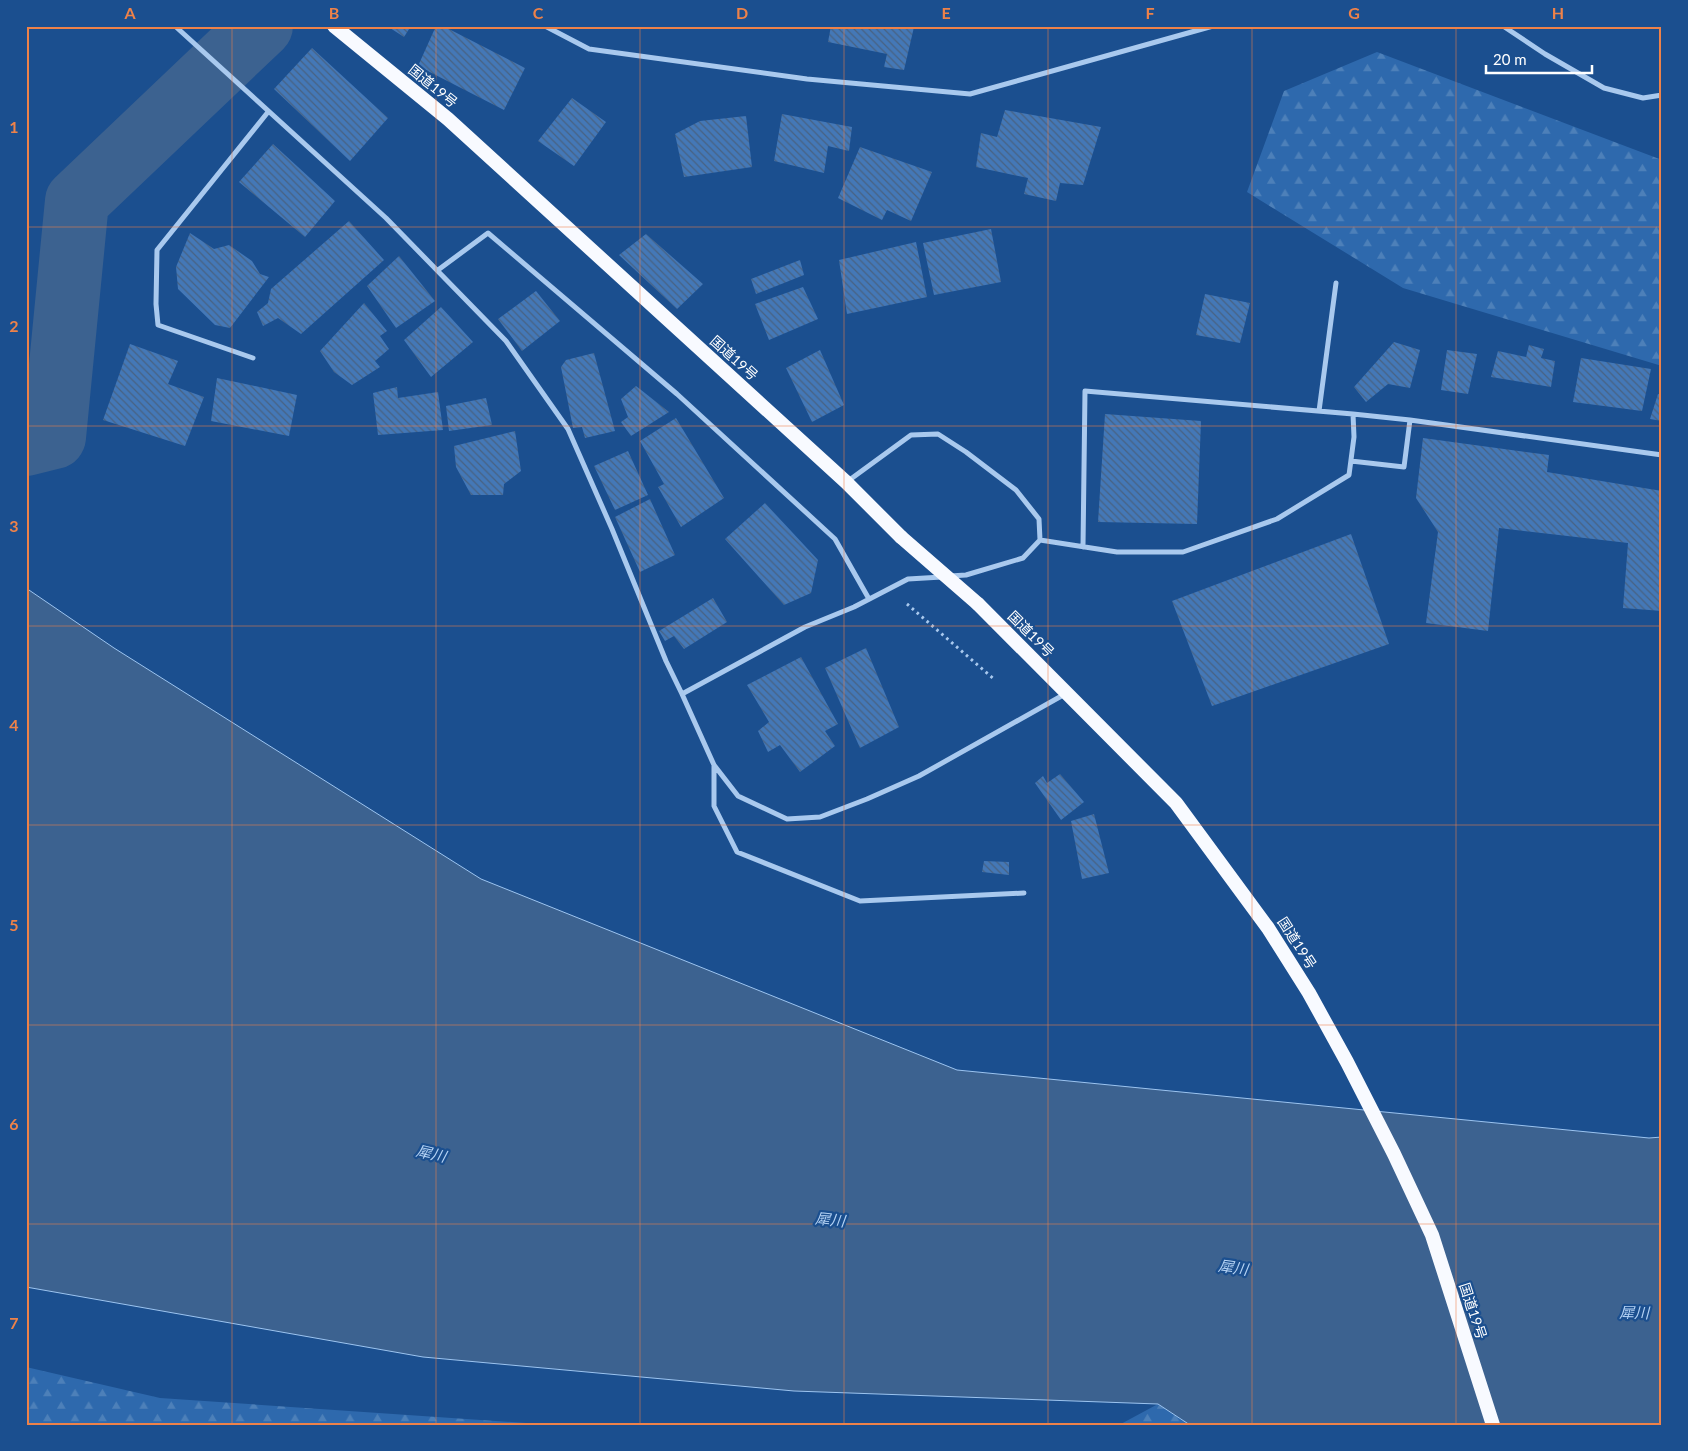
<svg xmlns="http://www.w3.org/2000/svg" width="1688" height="1451" viewBox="0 0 1688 1451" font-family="Lato,'Noto Sans JP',sans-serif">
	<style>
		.forest { fill: url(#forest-firs) }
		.water { fill: #3c6290; stroke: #9cc4f0 }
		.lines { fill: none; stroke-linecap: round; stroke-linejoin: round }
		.river { stroke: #3c6290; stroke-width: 64 }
		.building { fill: url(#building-back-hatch) }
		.path { stroke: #a9c9ee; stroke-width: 3; stroke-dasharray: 2.5 4; stroke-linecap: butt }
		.minor { stroke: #a9c9ee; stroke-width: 5 }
		.trunk { stroke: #f8faff; stroke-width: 14 }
		.trunk-bridge { stroke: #f8faff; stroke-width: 14 }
		.grid { fill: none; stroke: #ee8249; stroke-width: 1; stroke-opacity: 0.55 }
		.labels { text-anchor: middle; stroke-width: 4.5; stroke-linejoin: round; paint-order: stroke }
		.street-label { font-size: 14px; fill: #fff; stroke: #1b4f8f }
		.water-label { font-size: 15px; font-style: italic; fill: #b5d3f5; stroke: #1b4f8f }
		.neatline { fill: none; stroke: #ee8249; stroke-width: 2 }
		.grid-label { font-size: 16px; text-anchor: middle; font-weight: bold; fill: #ee8249 }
	</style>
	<defs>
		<pattern id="forest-firs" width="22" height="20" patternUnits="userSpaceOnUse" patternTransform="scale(1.25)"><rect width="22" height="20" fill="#2e69ad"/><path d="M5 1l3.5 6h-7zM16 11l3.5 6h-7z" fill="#4d80b9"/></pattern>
		<pattern id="building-back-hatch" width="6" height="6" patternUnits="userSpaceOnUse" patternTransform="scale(1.25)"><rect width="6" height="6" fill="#4478b7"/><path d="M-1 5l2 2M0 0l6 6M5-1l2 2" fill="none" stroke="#486282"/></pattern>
	</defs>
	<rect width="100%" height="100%" fill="#1b4f8f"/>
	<path class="forest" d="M1377 52 1662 160V366L1403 288 1247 192 1284 91Z
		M26 1367 160 1398 555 1425H26Z
		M1158 1404 1190 1425H1119Z"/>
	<path class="water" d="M26 588 114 648 481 879 957 1070 1649 1138 1662 1137V1425H1190L1158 1404 794 1391 423 1357 26 1287Z"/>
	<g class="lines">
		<path class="river" d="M26 444 54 437 77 201 261 26"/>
	</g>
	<path class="building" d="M387 26H411L404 37Z
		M436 26H443L525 68 504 110 418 66Z
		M831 26 914 27 904 70 884 67 887 54 828 42Z
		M312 48 388 118 350 161 274 89Z
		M572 98 606 122 574 166 538 141Z
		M1005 110 1101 127 1083 185 1060 183 1056 201 1024 194 1028 178 976 167 981 133 997 137Z
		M782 114 852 127 849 151 828 146 824 173 774 161Z
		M746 116 752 167 684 177 675 134 700 121Z
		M273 144 335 201 305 237 239 182Z
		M860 147 932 172 911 221 887 210 882 220 838 198Z
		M349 221 384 260 301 334 278 318 263 326 257 312 268 303 271 289Z
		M991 229 1001 282 934 295 923 243Z
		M190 233 214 249 229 245 252 261 260 274 269 277 230 328 215 325 178 289 176 267Z
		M646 234 703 284 677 309 619 255Z
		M916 242 927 297 847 314 839 260Z
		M399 256 435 301 396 328 367 286Z
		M800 260 804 275 756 294 751 279Z
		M803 287 818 319 769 340 755 304Z
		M536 291 560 321 522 351 498 319Z
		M1205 294 1250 303 1240 343 1196 335Z
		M364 303 387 331 380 336 389 349 375 361 380 367 352 385 334 372 320 351Z
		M441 307 473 342 431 377 404 340Z
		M1394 342 1420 350 1410 388 1388 384 1366 402 1354 387Z
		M130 344 178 361 168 384 204 397 185 446 103 420Z
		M1529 345 1544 349 1541 358 1555 361 1551 387 1491 377 1498 351 1526 357Z
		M820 350 844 405 812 422 786 368Z
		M1447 350 1477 354 1468 394 1441 390Z
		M594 353 615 431 585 438 582 427 573 428 561 367 566 360Z
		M1581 358 1651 369 1642 411 1573 402Z
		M217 378 297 395 289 436 211 421Z
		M636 386 669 412 631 436 621 422 628 417 621 399Z
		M397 387 398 398 438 392 443 430 378 435 373 393Z
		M1658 394 1662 395V421L1650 419Z
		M486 398 492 425 449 431 446 406Z
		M1105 414 1201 421 1197 524 1098 522Z
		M676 418 724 498 681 527 658 487 664 484 640 441Z
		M515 431 521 471 504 484 503 495H471L456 467 454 446Z
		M1423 438 1549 455 1547 472 1662 491V611L1623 608 1628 543 1499 528 1488 631 1426 623 1438 532 1416 498Z
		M628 451 648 495 615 510 594 466Z
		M650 499 675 555 640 572 615 517Z
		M765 503 818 560 811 593 784 605 725 539Z
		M1351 534 1389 644 1212 706 1172 601Z
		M713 598 727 622 684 649 674 636 665 641 659 631Z
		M866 648 899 727 860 748 825 668Z
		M801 657 838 724 825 731 835 746 800 772 780 745 768 752 758 731 769 722 747 685Z
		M1060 774 1084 802 1061 820 1035 783 1043 776 1047 783Z
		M1094 814 1109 873 1082 879 1071 821Z
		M984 861 1009 862V875L982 872Z"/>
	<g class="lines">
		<path class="path" d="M907 604 995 680"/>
		<path class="minor" d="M175 26 386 218 506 341 568 429 612 529 666 661 682 694
			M545 26 589 49 807 79 970 94 1213 26
			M1503 26 1545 54 1604 88 1643 98 1662 95
			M438 270 488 233 677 394 835 539 869 599
			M253 358 158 325 156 304 157 250 268 112
			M1319 411 1336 283
			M1410 420 1662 455
			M1351 461 1404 467 1410 420 1353 414
			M848 481 911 435 938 434 966 452 1016 490 1039 519 1040 540 1023 558 966 575 950 576
			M1040 540 1117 552H1183L1277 519 1349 475 1354 437 1353 414 1085 391 1083 547
			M942 577 908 579 854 607 805 627 682 694 714 765 738 796 787 819 820 817 867 799 919 776 1065 694
			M714 766V806L737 852 860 901 1024 893"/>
		<path class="trunk" d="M334 26 448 119 846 482 901 537
			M978 604 1176 803 1268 928 1309 993 1347 1062 1394 1154 1432 1235 1493 1425"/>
		<path class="trunk-bridge" d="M901 537 978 604"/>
	</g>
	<path class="grid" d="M232 26V1425M436 26V1425M640 26V1425M844 26V1425M1048 26V1425M1252 26V1425M1456 26V1425M26 227H1662M26 426H1662M26 626H1662M26 825H1662M26 1025H1662M26 1224H1662"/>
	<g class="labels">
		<g class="street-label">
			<text transform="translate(433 86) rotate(39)" y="5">国道19号</text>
			<text transform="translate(734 358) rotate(42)" y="5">国道19号</text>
			<text transform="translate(1031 634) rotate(45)" y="5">国道19号</text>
			<text transform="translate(1297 943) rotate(57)" y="5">国道19号</text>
			<text transform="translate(1473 1311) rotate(72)" y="5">国道19号</text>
		</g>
		<g class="water-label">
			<text transform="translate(431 1154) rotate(13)" y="5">犀川</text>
			<text transform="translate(830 1220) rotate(6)" y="5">犀川</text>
			<text transform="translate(1233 1268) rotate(8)" y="5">犀川</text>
			<text transform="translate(1634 1313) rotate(1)" y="5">犀川</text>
		</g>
	</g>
	<rect width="1688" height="1451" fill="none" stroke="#1b4f8f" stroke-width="55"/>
	<path d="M1486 65v8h106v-8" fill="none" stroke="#ffffff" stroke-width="2.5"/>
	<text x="1493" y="65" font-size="15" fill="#ffffff" stroke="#1b4f8f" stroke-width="4" paint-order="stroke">20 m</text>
	<rect x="28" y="28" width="1632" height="1396" class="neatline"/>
	<g class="grid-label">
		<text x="130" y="19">A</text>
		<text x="334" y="19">B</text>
		<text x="538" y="19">C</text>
		<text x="742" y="19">D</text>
		<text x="946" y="19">E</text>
		<text x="1150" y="19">F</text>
		<text x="1354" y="19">G</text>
		<text x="1558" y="19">H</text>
		<text x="14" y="133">1</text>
		<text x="14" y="332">2</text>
		<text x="14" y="532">3</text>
		<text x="14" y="731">4</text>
		<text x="14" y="931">5</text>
		<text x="14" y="1130">6</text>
		<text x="14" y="1329">7</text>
	</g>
</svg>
